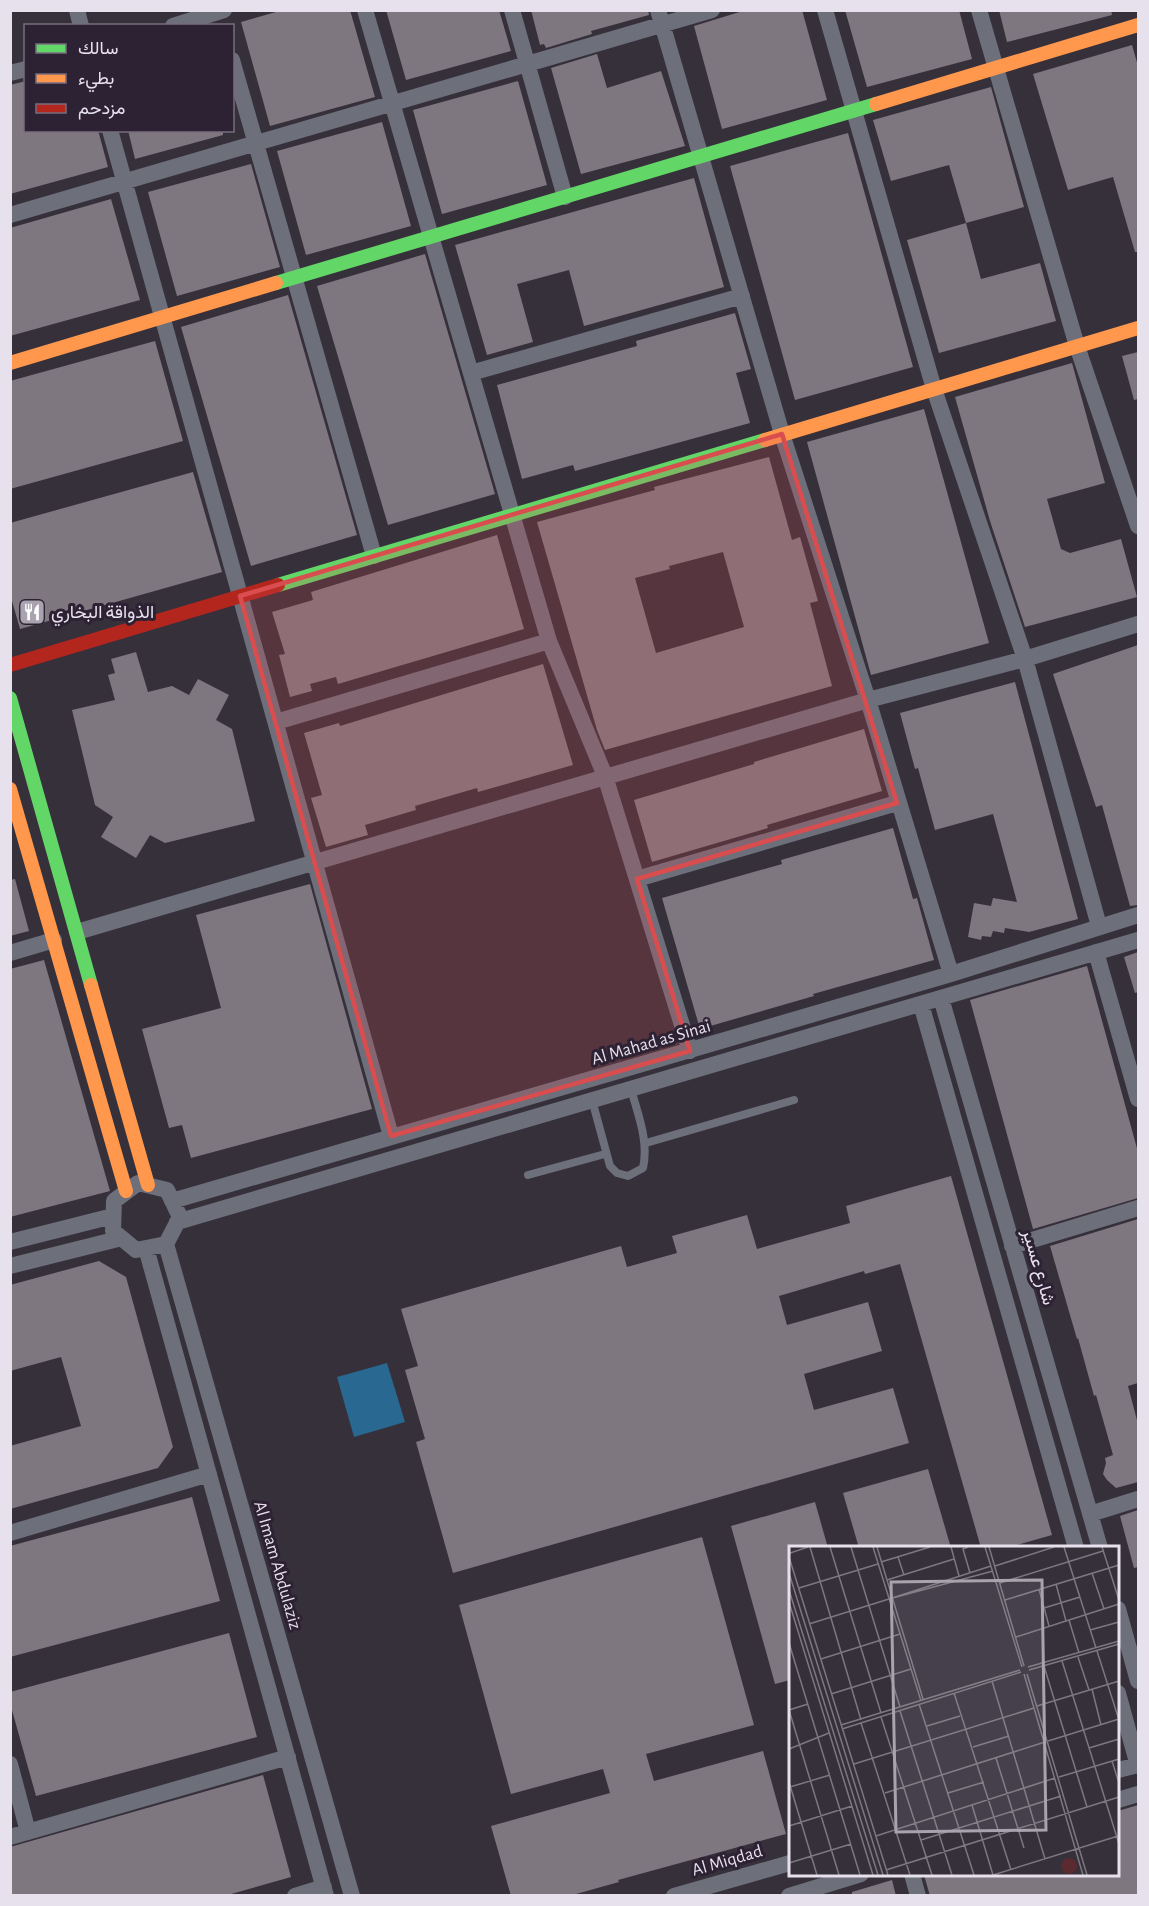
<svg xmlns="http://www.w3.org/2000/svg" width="1149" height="1906" viewBox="0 0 1149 1906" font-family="'Alegreya Sans',Vazirmatn,sans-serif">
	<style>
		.water { fill: #286891 }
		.building { fill: #7f777f; fill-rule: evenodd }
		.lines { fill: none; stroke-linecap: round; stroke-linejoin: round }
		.lane { stroke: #6d6f7b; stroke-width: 8 }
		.street { stroke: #6d6f7b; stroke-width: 16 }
		.fast { stroke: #63d668; stroke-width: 14 }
		.slow { stroke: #ff974d; stroke-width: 14 }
		.jam { stroke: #b3261e; stroke-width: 14 }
		.marked { fill: #d94d4f; fill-opacity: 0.2; stroke: #d94d4f; stroke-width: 4.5; stroke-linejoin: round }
		.labels { text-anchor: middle; stroke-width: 6; stroke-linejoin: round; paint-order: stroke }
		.poi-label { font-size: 18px; fill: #e7e1ed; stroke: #2c2234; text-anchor: start }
		.street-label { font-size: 18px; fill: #e7e1ed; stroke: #2c2234 }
		.inset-road { fill: none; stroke: #7d7782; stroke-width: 1.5 }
		.view { fill: #a9a3af; fill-opacity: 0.15; stroke: #a9a3af; stroke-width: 3 }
		.inset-edge { fill: none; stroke: #e7e1ed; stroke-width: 3 }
	</style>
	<rect width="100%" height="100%" fill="#36303b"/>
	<path class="water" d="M387 1363 405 1422 354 1437 337 1377Z"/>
	<path class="building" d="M283 10H350L375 97 270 126 241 22Z
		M386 10H499L511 51 406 80Z
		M531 10H648L649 15 591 31 592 34 546 48 544 44 540 45Z
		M746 10H802L827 100 722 129 694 26Z
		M845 10H959L972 59 867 87Z
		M999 10H1111L1112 15 1007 42Z
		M1132 45 1138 66V252H1135L1113 177 1068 190 1033 74Z
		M597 54 607 88 661 71 685 146 581 174 551 68Z
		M26 81V130H98L108 167 10 194V85Z
		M518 81 547 185 442 214 413 110Z
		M991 87 1024 207 966 223 949 165 891 181 873 120Z
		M382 122 411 226 306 255 277 151Z
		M128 130H223V135L135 159Z
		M848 133 913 367 795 400 730 166Z
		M251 164 280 267 177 296 148 192Z
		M694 178 724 287 584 326 569 270 517 284 533 342 487 355 455 245Z
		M111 199 140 300 10 336V228Z
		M966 223 981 279 1040 263 1056 321 939 353 907 240Z
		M425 254 495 494 388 525 317 286Z
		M288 295 357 535 251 566 181 327Z
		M735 313 751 369 736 373 750 423 575 471 573 465 522 479 497 385 637 346 636 341Z
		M155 341 183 441 10 489V381Z
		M1138 352V399L1134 400 1122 356Z
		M1072 363 1105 483 1047 499 1061 549 1070 553 1121 539 1137 597 1025 627 990 521 955 397Z
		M924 409 989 643 871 675 807 442Z
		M769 457 792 540 800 537 818 601 810 603 832 686 605 750 597 730 537 522 655 490 654 487ZM723 552 744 627 656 653 635 578 670 569 669 566Z
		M193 472 222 572 20 629 10 594V523Z
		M497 535 524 629 338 684 336 677 310 684 312 691 290 697 279 655 285 654 272 612 313 600 311 592Z
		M1138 645V905L1130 906 1102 805 1096 807 1053 674Z
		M136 652 148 692 172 686 189 695 198 679 229 695 216 720 232 729 255 821 165 843 150 835 136 858 101 837 113 817 95 805 72 710 115 700 108 675 115 673 111 659Z
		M543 664 573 765 478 792 477 788 415 806 416 810 365 825 368 835 326 847 311 798 322 795 304 733 339 723 340 726Z
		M1015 682 1078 919 1029 932 1005 928 1004 933 993 931 991 937 982 936 981 940 968 937 974 903 991 906 993 898 1017 902 993 814 935 830 918 768 915 769 900 713Z
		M864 729 882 791 767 825 768 828 652 862 634 800 754 764V762Z
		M893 828 913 899 917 898 934 960 813 994 814 996 700 1029 662 898 782 864 781 860Z
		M15 879 29 931 10 936V880Z
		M310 884 372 1109 191 1158 182 1125 169 1128 142 1029 221 1008 196 915Z
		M1138 952V992L1135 993 1124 957Z
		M44 960 110 1191 10 1217V969Z
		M1087 966 1138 1152V1198L1033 1229 970 1000Z
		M951 1176 1052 1535 1006 1548H981L900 1264 865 1274 864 1271 779 1296 787 1325 868 1302 882 1351 804 1374 814 1410 893 1388 909 1443 453 1573 416 1442 425 1439 405 1370 418 1366 401 1309 621 1246 627 1267 677 1253 672 1236 747 1215 757 1249 850 1223 846 1206Z
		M1138 1219V1383L1128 1386 1138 1424V1482L1116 1488 1107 1480 1103 1474 1106 1463 1105 1458 1113 1455 1096 1395 1094 1396 1078 1338 1077 1339 1050 1246Z
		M99 1261 126 1277 173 1447 158 1468 10 1509V1446L81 1426 61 1357 10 1371V1285Z
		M928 1469 951 1548H859L843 1493Z
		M192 1497 220 1601 10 1657V1546Z
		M815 1502 828 1548H790V1680L775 1684 731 1526Z
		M1138 1510V1567L1134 1568 1120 1516Z
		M702 1537 754 1725 646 1754 654 1781 763 1751 786 1834 618 1880 619 1882 569 1896H511L491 1826 610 1793 603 1769 511 1794 459 1605Z
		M229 1633 257 1737 36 1796 10 1703V1692Z
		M263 1775 291 1877 224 1896H10V1847Z
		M1138 1805V1896H930L924 1875H1118V1811Z
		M892 1880 896 1896H852V1892Z"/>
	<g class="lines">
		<path class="lane" d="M592 1100 610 1166 617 1173 628 1176 643 1168C649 1141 638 1115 631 1089
			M646 1143 794 1100
			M528 1175 605 1154"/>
		<path class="street" d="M77 10 81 26
			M365 10 549 641 605 776 690 1051
			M512 10 565 197
			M658 10 782 434 868 700 951 974
			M825 10 934 389 1025 659 1099 926
			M979 10 1077 346 1138 526
			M173 26 224 10
			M232 60 374 556
			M10 73 26 69
			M110 130 391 1136
			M10 215 712 10
			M471 373 742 296
			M276 722 549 641
			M637 879 897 803
			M77 932 868 700 1025 659 1138 624
			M1096 952 1138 1099
			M10 953 54 940
			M941 998 1100 1548
			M921 1004 1076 1548
			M138 1183 167 1190 180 1217 166 1244 136 1250 113 1231 114 1201Z
			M172 1201 951 974 1138 915
			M177 1222 1138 940
			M10 1242 113 1216
			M166 1244 352 1896
			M1012 1246 1138 1208
			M146 1248 326 1896
			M10 1266 122 1238
			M1090 1514 1138 1499
			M10 1533 209 1474
			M1118 1609 1138 1681
			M1118 1693 1138 1766
			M10 1764 28 1832
			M1118 1770 1138 1765
			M1118 1800 1138 1794
			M10 1837 288 1757
			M912 1874 918 1896
			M295 1896 324 1887
			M674 1896 790 1863
			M789 1896 861 1874"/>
		<path class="fast" d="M276 283 876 104
			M278 585 765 440
			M10 698 91 985"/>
		<path class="slow" d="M876 104 1138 25
			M10 363 276 283
			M765 440 1138 328
			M10 789 126 1191
			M91 985 148 1185"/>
		<path class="jam" d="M10 665 278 585"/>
	</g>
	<path class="marked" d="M782 434 897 803 637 879 690 1051 391 1136 240 596Z"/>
	<defs>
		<symbol id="restaurant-square" viewBox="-11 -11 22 22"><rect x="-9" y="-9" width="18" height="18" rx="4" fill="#a9a3af" stroke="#2c2234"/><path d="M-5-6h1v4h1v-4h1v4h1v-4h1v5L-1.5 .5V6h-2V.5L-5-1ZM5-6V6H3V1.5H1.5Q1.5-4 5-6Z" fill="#fff"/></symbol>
	</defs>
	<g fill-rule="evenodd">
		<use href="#restaurant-square" x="17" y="597" width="30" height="30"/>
	</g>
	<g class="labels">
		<g class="poi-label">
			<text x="51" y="618">الذواقة البخاري</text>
		</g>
		<g class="street-label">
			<text transform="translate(651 1042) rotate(-16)" y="6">Al Mahad as Sinai</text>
			<text transform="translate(1039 1267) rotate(74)" y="6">شارع عسير</text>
			<text transform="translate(278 1565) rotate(74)" y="6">Al Imam Abdulaziz</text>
			<text transform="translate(727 1860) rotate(-16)" y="6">Al Miqdad</text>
		</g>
	</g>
	<g transform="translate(789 1546)">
		<rect width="330" height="330" fill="#36303b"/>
		<path d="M272 320a8 8 0 1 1 16 0a8 8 0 1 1-16 0Z" fill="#592a30"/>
		<path class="inset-road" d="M21 1 72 174M41 1 92 167M62 1 111 161M84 1 132 155M88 1 134 153M162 1 170 30M179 1 174 3 181 27M196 1 233 121M200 1 235 120M275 1 307 102M313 1 330 54M0 11 1 7 19 1M0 11 99 329M109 11 115 29M92 16 141 1M202 20 100 53 204 25M206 20 265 1M0 27 94 329M303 27 315 63M98 34 165 13M211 37 314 5M267 38 277 75M10 42 89 18M250 43 260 80M0 44 89 329M216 54 330 19M0 56 84 329M255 62 291 51M280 74 290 107M20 78 100 53M301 84 330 76M227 91 330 58M0 97 71 329M308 105 330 174M289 111 300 144M32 113 111 88M273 115 330 298M255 120 298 261M239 121 330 95M240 124 330 98M235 128 294 329M238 128 298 329M203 135 256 313M303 143 312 179M165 147 222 324M42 148 122 123M130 158 185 329M248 160 330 135M0 164 50 329M0 164 19 158M111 165 163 329M92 171 143 329M72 177 121 329M52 179 231 124M138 180 171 170M53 183 232 126M259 195 330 173M184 201 220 190M300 202 330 193M0 203 40 187M207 212 235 302M323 215 330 237M65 218 245 162M270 231 330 213M0 236 28 329M1 241 41 229M96 247 256 196M159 247 195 236M183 259 204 329M0 280 63 260M87 290 266 232M132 294 272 250M0 317 62 298M97 324 330 251M204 329 329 290"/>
		<path class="view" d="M253 34 257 284 107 286 102 36Z"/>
		<rect width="330" height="330" class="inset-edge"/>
	</g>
	<rect width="1149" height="1906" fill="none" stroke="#e7e1ed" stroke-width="24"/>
	<rect x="24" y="24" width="210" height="108" fill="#2c2234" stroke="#776e7e" stroke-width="1.5"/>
	<rect x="36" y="44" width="30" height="9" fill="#63d668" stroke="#776e7e" stroke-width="1.5"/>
	<text x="78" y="54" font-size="18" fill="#e7e1ed">سالك</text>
	<rect x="36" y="74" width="30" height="9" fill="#ff974d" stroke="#776e7e" stroke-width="1.5"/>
	<text x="78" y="84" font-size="18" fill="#e7e1ed">بطيء</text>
	<rect x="36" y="104" width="30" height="9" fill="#b3261e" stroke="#776e7e" stroke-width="1.5"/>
	<text x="78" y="114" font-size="18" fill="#e7e1ed">مزدحم</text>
</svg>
